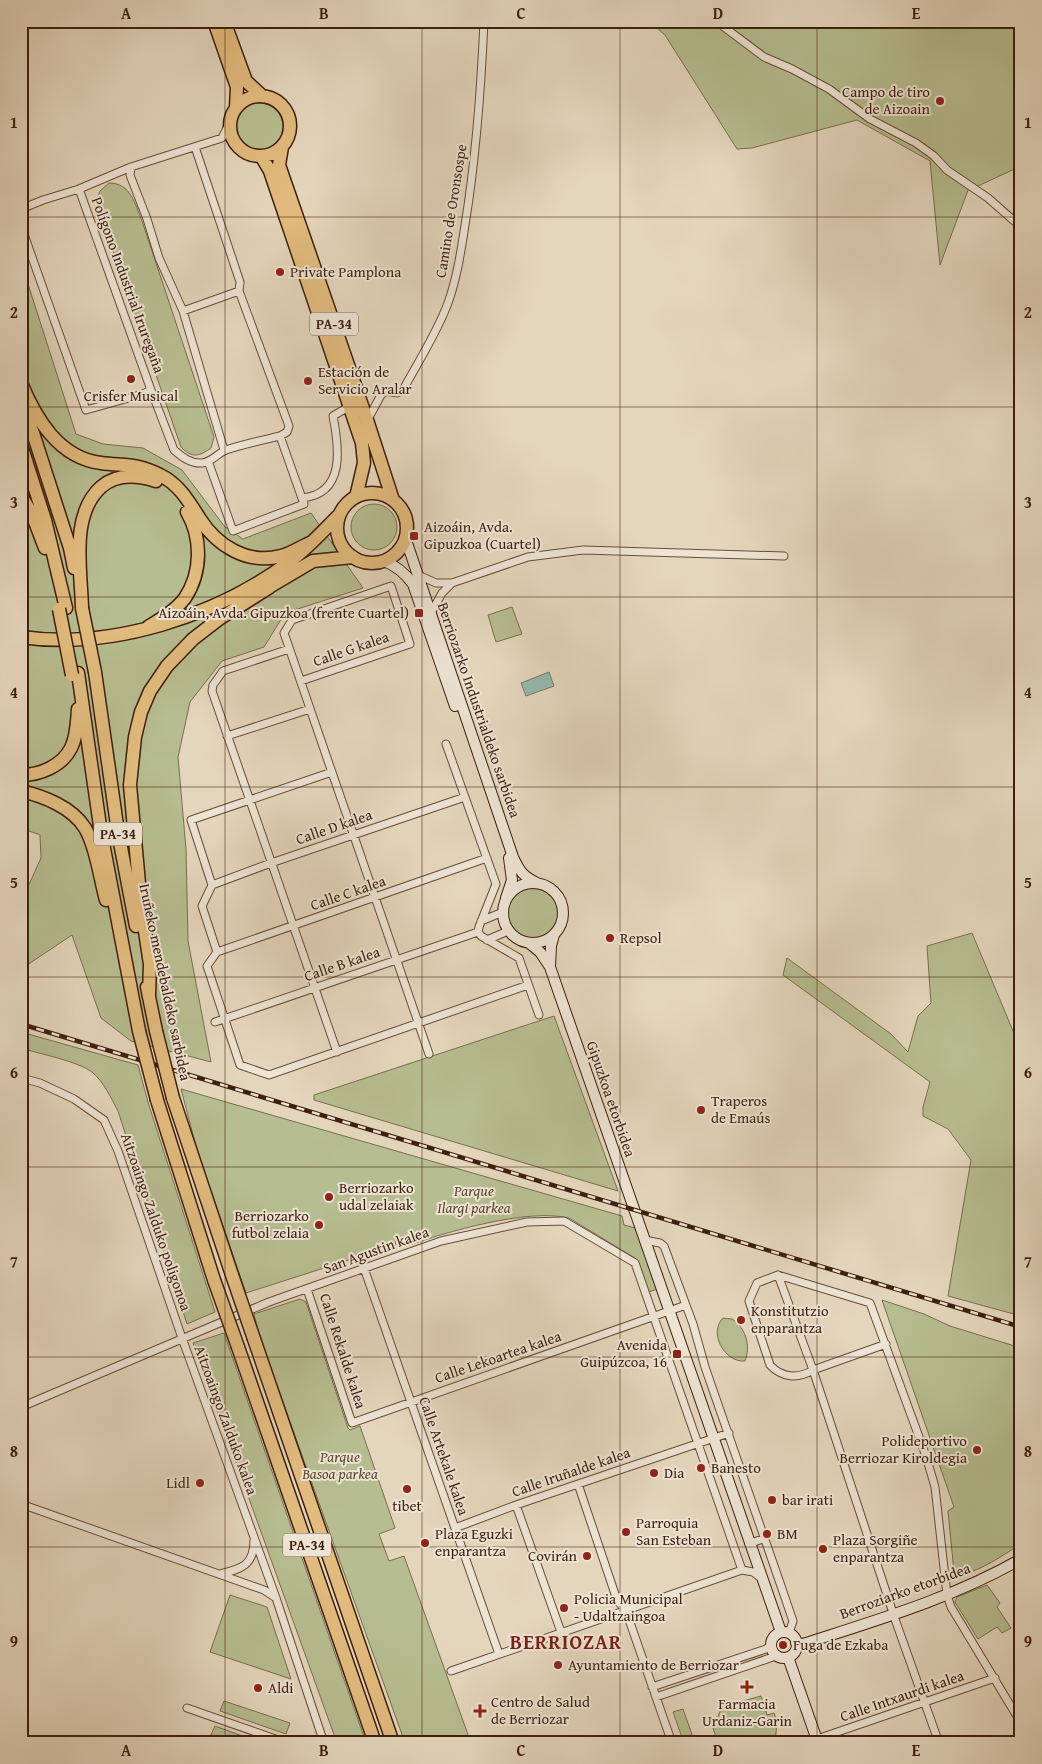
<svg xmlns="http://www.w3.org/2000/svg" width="1042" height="1764" viewBox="0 0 1042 1764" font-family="'Gentium Book Plus',serif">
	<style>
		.green { fill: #b6bd90; stroke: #7a6e4e }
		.water { fill: #96b9ad; stroke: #737b6d }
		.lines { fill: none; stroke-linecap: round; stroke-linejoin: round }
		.street-casing { stroke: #684d39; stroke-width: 9 }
		.secondary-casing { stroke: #3e1f0d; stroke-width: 12 }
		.highway-casing { stroke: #3e1f0d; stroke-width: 15 }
		.street { stroke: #ede4d4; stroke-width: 7 }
		.secondary { stroke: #ede4d4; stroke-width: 10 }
		.highway { stroke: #e2bb7e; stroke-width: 12 }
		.rail-casing { stroke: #3e1f0d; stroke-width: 4.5 }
		.rail { stroke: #ede4d4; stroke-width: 2.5; stroke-dasharray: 8; stroke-linecap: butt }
		.highway-bridge-casing { stroke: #3e1f0d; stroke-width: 15; stroke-linecap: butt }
		.highway-bridge { stroke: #e2bb7e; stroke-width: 12 }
		.grid { fill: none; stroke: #3e1f0d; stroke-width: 1; stroke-opacity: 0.55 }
		.poi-dot { fill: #8f2418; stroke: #ede4d4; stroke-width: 2 }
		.labels { text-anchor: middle; stroke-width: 4; stroke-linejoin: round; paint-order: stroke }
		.shield { fill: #ede4d4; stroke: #725a49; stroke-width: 1 }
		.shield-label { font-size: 14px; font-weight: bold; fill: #3e1f0d }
		.poi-label { font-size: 15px; fill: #3e1f0d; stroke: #ede4d4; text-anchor: start }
		.street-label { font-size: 15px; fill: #3e1f0d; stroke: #ede4d4 }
		.park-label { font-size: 15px; font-style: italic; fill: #5c462e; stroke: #ede4d4 }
		.district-label { font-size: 20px; font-weight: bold; letter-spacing: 1px; fill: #7a1f14; stroke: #ede4d4 }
		.neatline { fill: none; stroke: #3e1f0d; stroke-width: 2 }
		.grid-label { font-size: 16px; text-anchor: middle; font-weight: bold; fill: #3e1f0d }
	</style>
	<rect width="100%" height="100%" fill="#e4d6bd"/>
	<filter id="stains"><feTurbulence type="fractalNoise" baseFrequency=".004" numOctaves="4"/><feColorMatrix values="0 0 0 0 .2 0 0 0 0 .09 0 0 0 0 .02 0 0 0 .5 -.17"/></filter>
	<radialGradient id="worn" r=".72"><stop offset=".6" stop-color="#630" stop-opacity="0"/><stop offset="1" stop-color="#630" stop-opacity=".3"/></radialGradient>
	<path class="green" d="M649 21H1021V154L1018 155H1021V166L978 186 970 185 940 265 930 161 857 120 752 148 737 149 665 35Z
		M235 127a24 24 0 1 1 48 0a24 24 0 1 1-48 0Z
		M109 183C131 183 135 204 142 221L214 437 211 448C199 456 193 459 181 447L96 202 100 191Z
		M21 262 76 434 103 444 143 448 182 470 225 527 243 539 311 513 363 588 285 613 264 647 222 661 190 702 178 757 186 849 188 941 211 1062 131 1041 101 1018 72 935 21 969V902L41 858 40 835 21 828Z
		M351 527a23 23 0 1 1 46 0a23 23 0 1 1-46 0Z
		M512 607 522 634 496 642 488 615Z
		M506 914a26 26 0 1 1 52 0a26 26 0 1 1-52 0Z
		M972 933 1021 1050V1316L948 1296 971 1160 948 1129 923 1116V1107L930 1082 783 975 787 958 891 1034 908 1052 918 1016 931 1003 927 946Z
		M554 1016 618 1191 314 1100V1095Z
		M21 1032 138 1065 148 1102 215 1312 187 1324 118 1111C111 1098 104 1082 92 1072 77 1061 40 1054 21 1048Z
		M181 1089 622 1216 624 1225 635 1228 658 1289 648 1292 635 1258 569 1218C527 1208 447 1232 406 1246L403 1239 395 1242 396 1245 246 1293 197 1150Z
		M300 1299 306 1302 348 1428 350 1430 360 1426 395 1528 379 1534 389 1561 404 1556 471 1743H405L260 1338 254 1314Z
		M882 1300 924 1314 950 1326 1021 1348V1544C1001 1556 983 1570 960 1575L954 1572 948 1511 954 1507Z
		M723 1318 732 1319C746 1328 751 1346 745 1361 725 1363 708 1333 723 1318Z
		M224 1333 366 1743H337L193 1343Z
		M987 1585 1000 1603 997 1607 1011 1628 1002 1633 997 1627 978 1639 955 1602 957 1597Z
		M230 1595 267 1607 291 1679 210 1652Z
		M761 1696 767 1715 774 1713 777 1722 775 1743H718L713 1728 722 1707Z
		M224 1701 290 1723 286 1734 220 1711Z
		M683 1709 695 1743H684L673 1712Z
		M215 1726 262 1743H227L210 1737Z"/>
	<path class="water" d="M549 672 554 686 526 696 521 683Z"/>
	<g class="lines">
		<defs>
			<path id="street" d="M716 21 764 57 792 69 829 89 870 119 916 143 934 156 947 170 988 198 1021 227
				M131 167 130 175 147 219 159 258 183 311 224 450
				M79 189 151 390 174 450C182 457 191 464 202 463 212 462 218 453 226 450 244 444 263 440 280 436L287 432 289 426 239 291 240 282 195 147
				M21 209 43 200 79 189 131 167 222 138 230 122
				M21 226 86 410 143 394 151 390
				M183 311 239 291
				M368 419 381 395 386 391 397 393 403 390C418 362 437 333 448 303 457 278 461 251 465 225 476 158 481 90 484 21
				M208 461 233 531 304 504 280 436
				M302 498C346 494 339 447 333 416L350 406
				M418 575 436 583H452L528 557 583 550 784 556
				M431 613 442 593 452 583
				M289 649 223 671 213 685 212 691 337 1052
				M301 681 410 644 391 586 292 620 284 633 429 1054
				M227 736 310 709
				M446 744 496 884 479 927 478 932 481 936 519 958 539 1015
				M332 772 191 820 212 885 202 906 217 952 207 966 240 1065 269 1075 528 985
				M212 885 271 863 465 797
				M481 921 503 912
				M487 940 508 931
				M217 952 487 858
				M215 1022 478 932
				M21 1078 40 1083 74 1099 104 1120 118 1151 182 1338 276 1598 324 1743
				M644 1240 660 1243 664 1246 693 1324 705 1367 780 1583 793 1621 789 1633
				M364 1268 499 1654
				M778 1275 813 1370 896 1622 939 1743
				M307 1289 352 1423 686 1305
				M886 1344 813 1370C798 1379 782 1378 770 1365L749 1301 757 1283 778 1275 870 1303 926 1456 935 1487 947 1595 951 1607 1021 1723
				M21 1407 269 1302 441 1241 527 1222 564 1221 635 1263 742 1570
				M578 1484 617 1600 626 1611 672 1743
				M21 1504 264 1590 276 1598
				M516 1505 561 1632
				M455 1528 516 1505 729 1433
				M749 1544 765 1538
				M220 1574C241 1569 254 1566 254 1540
				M451 1671 742 1570 753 1572 761 1578
				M652 1687 766 1649 771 1645
				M656 1697 776 1656
				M187 1708 287 1743
				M1013 1708 1021 1706
				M817 1739 995 1678"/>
			<path id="secondary" d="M405 537 513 857C520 872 523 876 537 883
				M384 561C397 566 405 573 413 584L455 706
				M503 913a30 30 0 1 1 60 0a30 30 0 1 1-60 0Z
				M506 898 512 880 509 858
				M554 935 551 946 550 967 781 1632
				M529 943 540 952 550 967
				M771 1645a13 13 0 1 1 26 0a13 13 0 1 1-26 0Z
				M796 1643 803 1644C877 1620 953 1598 1021 1559
				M788 1657 818 1743"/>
			<path id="highway" d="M214 21 237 87 236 107
				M224 21 246 81 261 95
				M230 126a30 30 0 1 1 60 0a30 30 0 1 1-60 0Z
				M282 147 279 165 367 420 393 500
				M261 156 270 171 362 443 364 463 356 497
				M21 383C36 419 59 458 101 463 125 466 137 463 160 475 179 484 189 502 200 519 217 546 248 565 281 556 291 554 302 546 312 542
				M21 404 33 433 70 548 74 568
				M21 445 45 520 66 608
				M337 528a35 35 0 1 1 70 0a35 35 0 1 1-70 0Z
				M21 496 32 514 45 548
				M264 590 313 561 353 557
				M82 608C81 569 70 515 101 487 117 473 137 475 156 481
				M148 627C161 619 176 610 185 598 202 572 202 538 187 512
				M21 637C111 650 217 616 289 562 307 549 323 531 339 515
				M95 672 118 832 136 926
				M78 673 101 833 139 1031
				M21 775C40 775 62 766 71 748 77 736 77 721 78 709
				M21 791C43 796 72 807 85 828 96 847 100 878 106 900
				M147 987 156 1031
				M149 995 150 964 141 905 130 785 135 737 141 712 150 691 167 666 193 639 219 619 270 587
				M173 1098 232 1275
				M157 1100 214 1280
				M254 1339 393 1743
				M238 1347 375 1743"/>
		</defs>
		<use href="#street" class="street-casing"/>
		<use href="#secondary" class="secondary-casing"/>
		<use href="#highway" class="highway-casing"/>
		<use href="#street" class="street"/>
		<use href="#secondary" class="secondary"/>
		<use href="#highway" class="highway"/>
		<defs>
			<path id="rail" d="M21 1024 1021 1327"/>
		</defs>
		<use href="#rail" class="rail-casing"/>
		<use href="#rail" class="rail"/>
		<defs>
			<path id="highway-bridge" d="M82 608 95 672
				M59 609 72 675
				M139 1031 157 1100
				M156 1031 173 1098
				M232 1275 254 1339
				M214 1280 238 1347"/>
		</defs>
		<use href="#highway-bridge" class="highway-bridge-casing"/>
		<use href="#highway-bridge" class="highway-bridge"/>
	</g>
	<path class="grid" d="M225 21V1743M422 21V1743M620 21V1743M817 21V1743M21 217H1021M21 407H1021M21 597H1021M21 787H1021M21 977H1021M21 1167H1021M21 1357H1021M21 1547H1021"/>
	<g class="poi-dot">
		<circle cx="940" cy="101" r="5"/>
		<circle cx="280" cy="272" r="5"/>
		<circle cx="131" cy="379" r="5"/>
		<circle cx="308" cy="381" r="5"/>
		<rect x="409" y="531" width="10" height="10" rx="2.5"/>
		<rect x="414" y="608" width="10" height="10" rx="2.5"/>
		<circle cx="610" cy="938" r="5"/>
		<circle cx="701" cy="1110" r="5"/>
		<circle cx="329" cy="1197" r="5"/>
		<circle cx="319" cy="1225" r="5"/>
		<circle cx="741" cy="1320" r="5"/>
		<rect x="672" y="1349" width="10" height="10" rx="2.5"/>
		<circle cx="977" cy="1450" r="5"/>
		<circle cx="701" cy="1468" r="5"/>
		<circle cx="654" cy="1473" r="5"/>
		<circle cx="200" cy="1483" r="5"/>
		<circle cx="407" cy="1489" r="5"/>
		<circle cx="772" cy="1500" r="5"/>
		<circle cx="626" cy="1532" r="5"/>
		<circle cx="767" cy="1534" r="5"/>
		<circle cx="425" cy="1543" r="5"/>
		<circle cx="823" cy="1549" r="5"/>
		<circle cx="587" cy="1556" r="5"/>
		<circle cx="564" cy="1608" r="5"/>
		<circle cx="783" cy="1645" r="5"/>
		<circle cx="558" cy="1665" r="5"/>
		<path d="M744.5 1679.5h5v5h5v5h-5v5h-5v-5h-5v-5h5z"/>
		<circle cx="258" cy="1688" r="5"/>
		<path d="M477.5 1703.5h5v5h5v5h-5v5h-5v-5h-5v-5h5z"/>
	</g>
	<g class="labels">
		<g class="shield">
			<rect x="310" y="312.5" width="48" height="23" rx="4"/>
			<rect x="94" y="822.5" width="48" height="23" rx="4"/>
			<rect x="283" y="1533.5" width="48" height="23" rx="4"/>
		</g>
		<g class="shield-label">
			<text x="334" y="329">PA-34</text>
			<text x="118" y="839">PA-34</text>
			<text x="307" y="1550">PA-34</text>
		</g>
		<g class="poi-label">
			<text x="930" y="97" text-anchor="end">Campo de tiro<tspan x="930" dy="17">de Aizoain</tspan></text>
			<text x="290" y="277">Private Pamplona</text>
			<text x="318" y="377">Estación de<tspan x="318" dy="17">Servicio Aralar</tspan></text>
			<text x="131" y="401" text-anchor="middle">Crisfer Musical</text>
			<text x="424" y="532">Aizoáin, Avda.<tspan x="424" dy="17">Gipuzkoa (Cuartel)</tspan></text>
			<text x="409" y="618" text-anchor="end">Aizoáin, Avda. Gipuzkoa (frente Cuartel)</text>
			<text x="620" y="943">Repsol</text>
			<text x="711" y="1106">Traperos<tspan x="711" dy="17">de Emaús</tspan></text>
			<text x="339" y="1193">Berriozarko<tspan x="339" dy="17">udal zelaiak</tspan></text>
			<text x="309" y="1221" text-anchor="end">Berriozarko<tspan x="309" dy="17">futbol zelaia</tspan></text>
			<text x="751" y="1316">Konstitutzio<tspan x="751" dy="17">enparantza</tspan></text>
			<text x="667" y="1350" text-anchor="end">Avenida<tspan x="667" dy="17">Guipúzcoa, 16</tspan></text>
			<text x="967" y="1446" text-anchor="end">Polideportivo<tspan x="967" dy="17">Berriozar Kiroldegia</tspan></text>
			<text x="711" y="1473">Banesto</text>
			<text x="664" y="1478">Dia</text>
			<text x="190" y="1488" text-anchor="end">Lidl</text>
			<text x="782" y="1505">bar irati</text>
			<text x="407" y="1511" text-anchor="middle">tibet</text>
			<text x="636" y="1528">Parroquia<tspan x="636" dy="17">San Esteban</tspan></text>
			<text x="435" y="1539">Plaza Eguzki<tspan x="435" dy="17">enparantza</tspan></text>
			<text x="777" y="1539">BM</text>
			<text x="833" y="1545">Plaza Sorgiñe<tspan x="833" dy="17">enparantza</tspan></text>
			<text x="577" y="1561" text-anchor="end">Covirán</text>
			<text x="574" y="1604">Policia Municipal<tspan x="574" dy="17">- Udaltzaingoa</tspan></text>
			<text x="793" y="1650">Fuga de Ezkaba</text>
			<text x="568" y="1670">Ayuntamiento de Berriozar</text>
			<text x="268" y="1693">Aldi</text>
			<text x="491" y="1707">Centro de Salud<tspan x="491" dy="17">de Berriozar</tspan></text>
			<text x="747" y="1709" text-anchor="middle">Farmacia<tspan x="747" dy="17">Urdaniz-Garin</tspan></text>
		</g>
		<g class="street-label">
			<text transform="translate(451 211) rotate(-81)" y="5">Camino de Oronsospe</text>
			<text transform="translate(128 285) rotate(70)" y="5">Polígono Industrial Iruregaña</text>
			<text transform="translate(351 649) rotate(-19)" y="5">Calle G kalea</text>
			<text transform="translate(479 710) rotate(71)" y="5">Berriozarko Industrialdeko sarbidea</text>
			<text transform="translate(334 827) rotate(-19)" y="5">Calle D kalea</text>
			<text transform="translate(348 893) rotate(-19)" y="5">Calle C kalea</text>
			<text transform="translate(342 964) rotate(-19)" y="5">Calle B kalea</text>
			<text transform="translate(165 982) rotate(78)" y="5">Iruñeko mendebaldeko sarbidea</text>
			<text transform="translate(611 1099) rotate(71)" y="5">Gipuzkoa etorbidea</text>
			<text transform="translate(156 1222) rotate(71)" y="5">Aitzoaingo Zalduko poligonoa</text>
			<text transform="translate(376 1250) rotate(-20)" y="5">San Agustin kalea</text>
			<text transform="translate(343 1351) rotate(72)" y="5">Calle Rekalde kalea</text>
			<text transform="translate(498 1357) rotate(-19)" y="5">Calle Lekoartea kalea</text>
			<text transform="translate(226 1420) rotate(70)" y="5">Aitzoaingo Zalduko kalea</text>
			<text transform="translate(444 1456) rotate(71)" y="5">Calle Artekale kalea</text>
			<text transform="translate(571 1472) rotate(-19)" y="5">Calle Iruñalde kalea</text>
			<text transform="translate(905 1591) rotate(-20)" y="5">Berroziarko etorbidea</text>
			<text transform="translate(902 1696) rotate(-19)" y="5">Calle Intxaurdi kalea</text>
		</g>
		<g class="park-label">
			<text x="474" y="1196">Parque<tspan x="474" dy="17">Ilargi parkea</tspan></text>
			<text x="340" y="1462">Parque<tspan x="340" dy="17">Basoa parkea</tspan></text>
		</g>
		<g class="district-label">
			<text x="566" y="1649">BERRIOZAR</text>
		</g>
	</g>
	<rect width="1042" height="1764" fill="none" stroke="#e4d6bd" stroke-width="55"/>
	<rect x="28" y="28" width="986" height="1708" class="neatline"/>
	<g class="grid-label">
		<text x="126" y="19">A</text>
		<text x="324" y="19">B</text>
		<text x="521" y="19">C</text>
		<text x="718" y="19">D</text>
		<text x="916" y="19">E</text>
		<text x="14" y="128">1</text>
		<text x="1028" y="128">1</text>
		<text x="14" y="318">2</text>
		<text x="1028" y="318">2</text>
		<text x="14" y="508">3</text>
		<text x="1028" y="508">3</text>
		<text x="14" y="698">4</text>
		<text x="1028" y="698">4</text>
		<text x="14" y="888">5</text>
		<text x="1028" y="888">5</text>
		<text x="14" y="1078">6</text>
		<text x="1028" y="1078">6</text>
		<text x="14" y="1267">7</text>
		<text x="1028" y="1267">7</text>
		<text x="14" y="1457">8</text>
		<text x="1028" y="1457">8</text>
		<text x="14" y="1647">9</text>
		<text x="1028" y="1647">9</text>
		<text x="126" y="1756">A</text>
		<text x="324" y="1756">B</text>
		<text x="521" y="1756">C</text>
		<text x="718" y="1756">D</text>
		<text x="916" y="1756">E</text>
	</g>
	<rect width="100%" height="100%" filter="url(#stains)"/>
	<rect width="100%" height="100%" fill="url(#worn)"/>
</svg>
